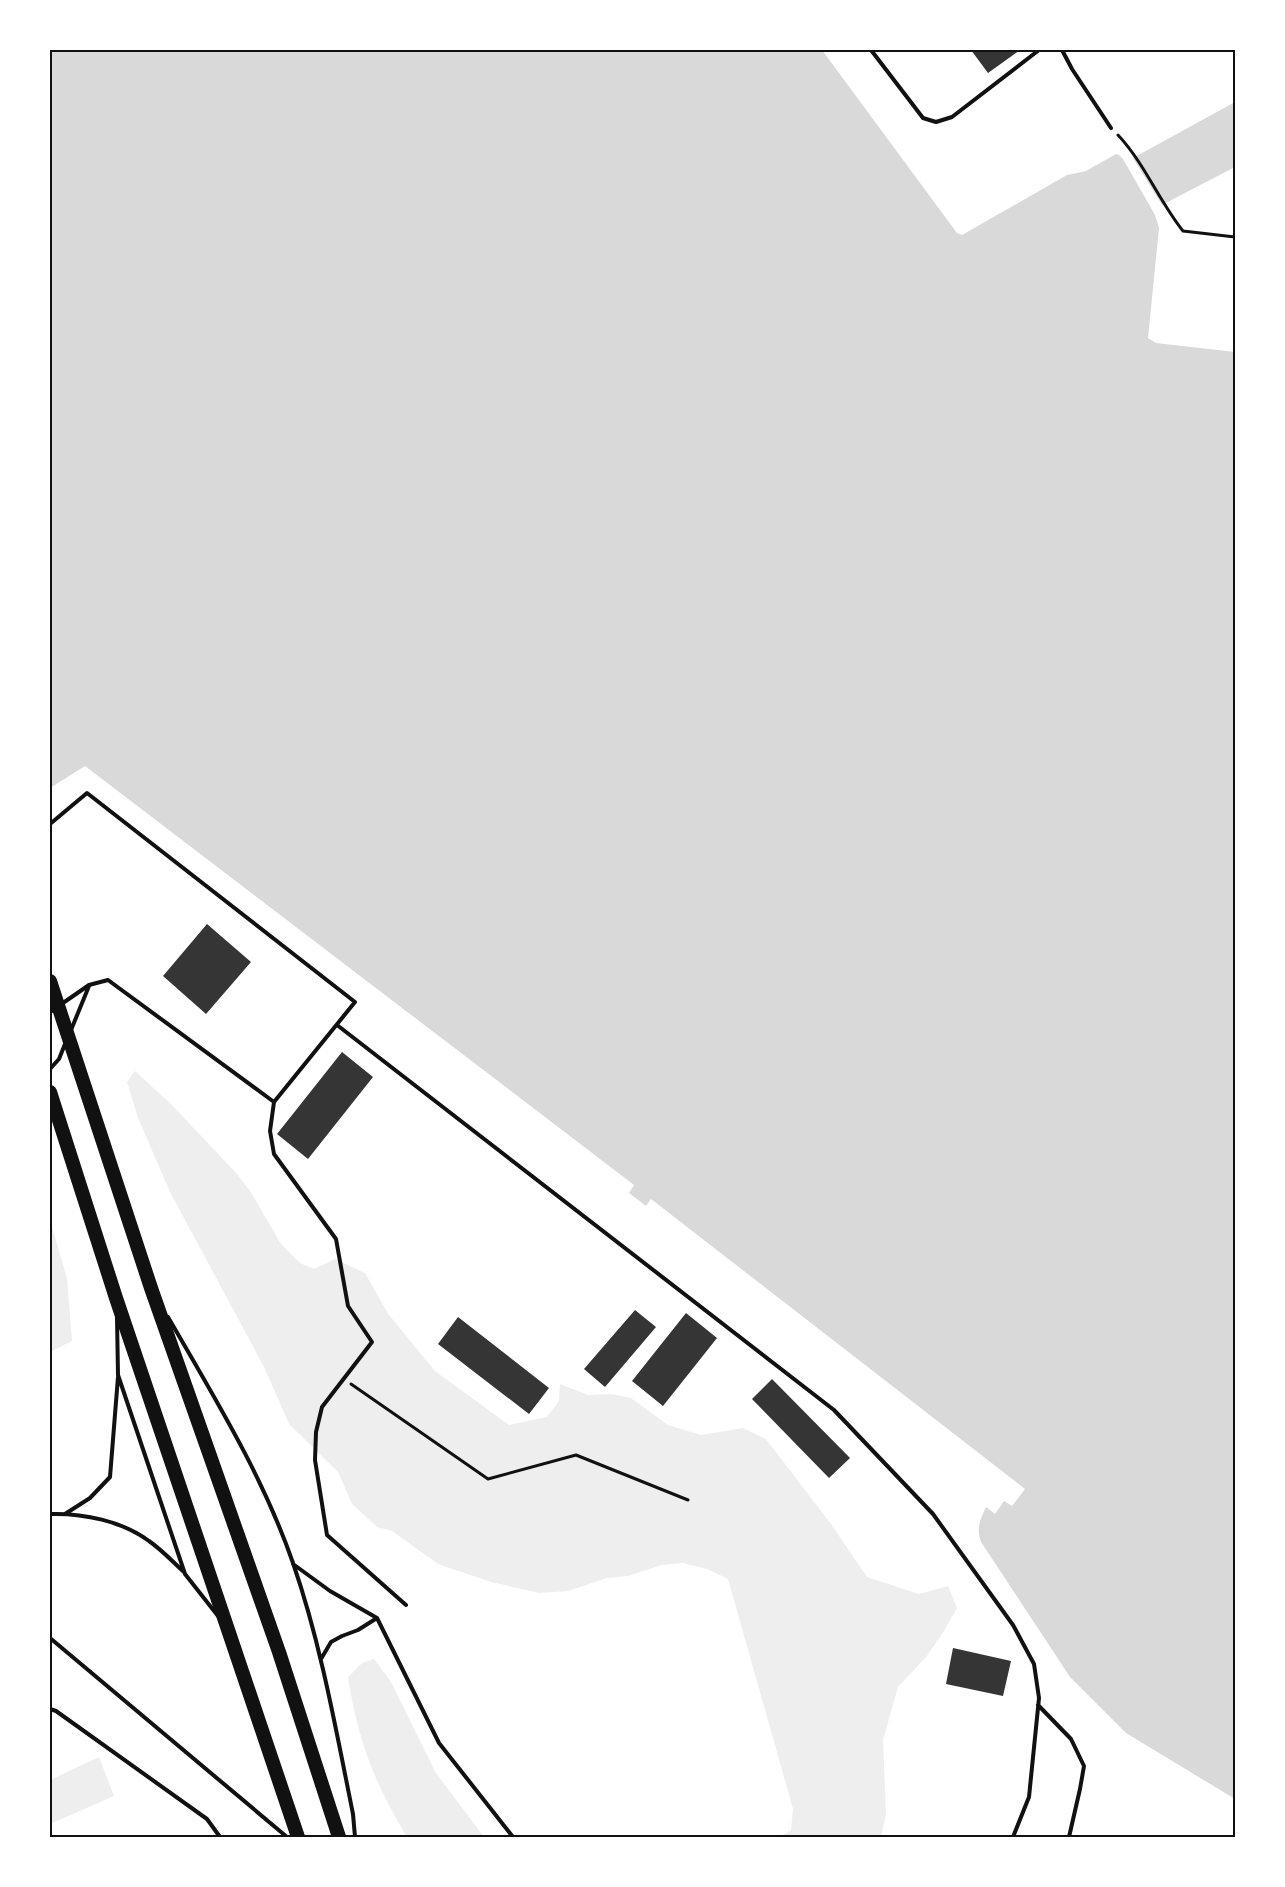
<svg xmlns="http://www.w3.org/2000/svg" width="1285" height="1887" viewBox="0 0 1285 1887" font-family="'DM Sans',sans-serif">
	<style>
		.green { fill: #eee }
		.water { fill: #d9d9d9 }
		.building { fill: #353535 }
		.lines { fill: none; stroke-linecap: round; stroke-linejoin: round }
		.path { stroke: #111; stroke-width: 3 }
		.service { stroke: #111; stroke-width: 4 }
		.motorway { stroke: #111; stroke-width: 14 }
		.neatline { fill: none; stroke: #111; stroke-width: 2 }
	</style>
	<rect width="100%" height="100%" fill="#fff"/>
	<path class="green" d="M135 1071 172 1105 238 1175 252 1194 281 1244 300 1263 314 1269 335 1259 365 1273 389 1315 435 1371 509 1425 547 1417 559 1401 560 1384 588 1395 611 1394 631 1398 668 1425 701 1435 743 1428 766 1439 831 1524 867 1577 919 1594 948 1586 957 1608 944 1631 927 1656 898 1687 883 1740 886 1814 881 1837H780L791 1830 793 1809 728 1579 707 1569 683 1563 662 1565 628 1576 607 1578 568 1591 539 1593 491 1582 438 1564 392 1531 377 1527 352 1504 338 1472 289 1424 264 1367 170 1192 138 1118 127 1082Z
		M50 1220 67 1278 72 1341 50 1352Z
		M374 1659 391 1682 436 1773 484 1837H407C375 1785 357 1738 348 1677L362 1663Z
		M99 1757 114 1796 50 1824V1780Z"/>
	<path class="water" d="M50 50H822L957 233 962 235 1067 175 1086 171 1116 154 1119 155 1123 159 1155 215 1159 228 1148 338 1156 343 1235 352V1799L1126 1733 1070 1677 981 1542C976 1528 980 1520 986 1507L995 1514 1004 1501 1012 1506 1025 1489 651 1199 646 1206 629 1193 634 1185 85 766 50 788Z
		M1235 102V167L1162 205 1133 158Z"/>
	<path class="building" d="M971 50H1020L988 73Z
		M207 924 251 962 206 1014 163 976Z
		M342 1052 373 1077 308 1159 277 1134Z
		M635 1310 656 1327 605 1387 584 1369Z
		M686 1313 717 1338 663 1406 632 1381Z
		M458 1317 549 1388 529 1414 438 1344Z
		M772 1379 850 1458 829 1478 752 1399Z
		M953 1648 1011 1661 1003 1696 946 1684Z"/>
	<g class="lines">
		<path class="path" d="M1118 135C1145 164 1159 201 1183 231L1235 237
			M351 1384 488 1479 576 1455 688 1500"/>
		<path class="service" d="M871 50 923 118 936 122 952 117 1039 50
			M1062 50 1072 69 1111 128
			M50 824 87 793 355 1002 274 1102
			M50 1012 89 985 108 980 274 1102 270 1131 274 1154 336 1239 348 1306 372 1342 322 1407 316 1432 315 1460 327 1535 406 1605
			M337 1025 834 1410 933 1514 1013 1625 1034 1664 1039 1698 1029 1797 1013 1837
			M71 1030 89 986
			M50 1069 59 1059 65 1044
			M168 1317C214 1397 263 1476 293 1563 321 1644 336 1730 353 1814L355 1837
			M117 1318 118 1375 151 1473 185 1574 218 1616
			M50 1514C83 1513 122 1521 149 1541 162 1550 173 1562 184 1572
			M65 1514 90 1498 110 1477 118 1377
			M293 1564 330 1591 377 1618 439 1743 513 1837
			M50 1638 287 1837
			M321 1659 331 1642 342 1636 358 1630 377 1618
			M1038 1705 1071 1739 1084 1766 1080 1789 1069 1837
			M50 1709 56 1711 207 1819 220 1837"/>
		<path class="motorway" d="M50 981 151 1288 279 1652 339 1837
			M50 1092 116 1298 298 1837"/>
	</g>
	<rect width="1285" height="1887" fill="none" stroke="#ffffff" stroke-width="102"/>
	<rect x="51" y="51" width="1183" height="1785" class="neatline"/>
</svg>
